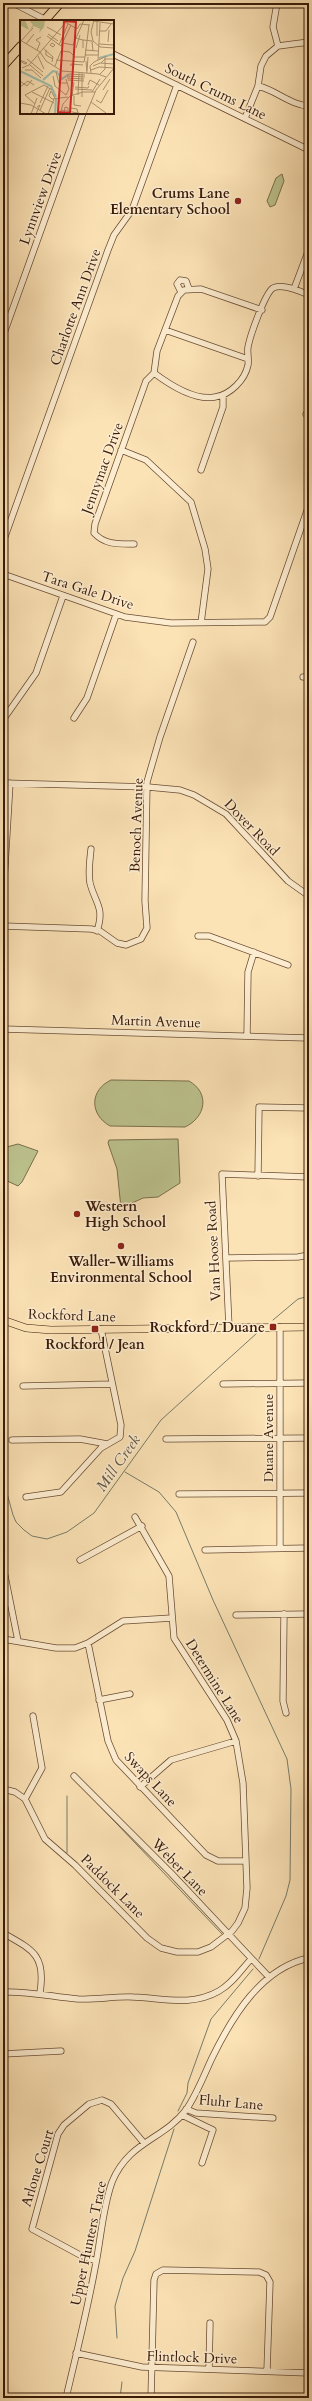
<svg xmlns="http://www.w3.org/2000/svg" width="312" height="2401" viewBox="0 0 312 2401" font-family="Cardo,serif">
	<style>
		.green { fill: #bdc48f; stroke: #7b6f4c }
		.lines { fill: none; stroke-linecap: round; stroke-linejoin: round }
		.stream { stroke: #767c6c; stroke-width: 1 }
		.minor-casing { stroke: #6a4c34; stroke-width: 7 }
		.major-casing { stroke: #391a08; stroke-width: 8 }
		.highway-casing { stroke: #391a08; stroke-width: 10 }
		.minor { stroke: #fdedd0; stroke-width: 5.5 }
		.major { stroke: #fce3b6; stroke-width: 7 }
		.highway { stroke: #fce3b6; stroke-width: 8 }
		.poi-dot { fill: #8f2418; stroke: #fdedd0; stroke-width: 1.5 }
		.labels { text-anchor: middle; stroke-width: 3; stroke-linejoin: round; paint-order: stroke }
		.street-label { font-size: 14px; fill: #391a08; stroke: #fdedd0 }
		.poi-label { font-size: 14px; font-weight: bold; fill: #391a08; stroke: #fdedd0; text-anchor: end }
		.water-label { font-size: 15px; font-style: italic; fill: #5d5342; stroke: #fdedd0 }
		.inset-river { fill: none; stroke: #9fbeae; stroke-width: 2 }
		.inset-road { fill: none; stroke: #ae9370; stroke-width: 1 }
		.view { fill: #d62828; fill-opacity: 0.15; stroke: #d62828; stroke-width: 2 }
		.inset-edge { fill: none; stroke: #391a08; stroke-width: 2 }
	</style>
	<rect width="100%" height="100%" fill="#fce3b6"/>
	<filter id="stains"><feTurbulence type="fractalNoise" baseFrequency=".005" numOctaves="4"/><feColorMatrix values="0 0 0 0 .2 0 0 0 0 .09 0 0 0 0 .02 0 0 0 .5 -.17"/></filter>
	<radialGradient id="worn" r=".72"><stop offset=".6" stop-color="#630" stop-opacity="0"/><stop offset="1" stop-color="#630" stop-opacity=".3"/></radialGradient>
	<path class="green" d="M282 174 284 181 275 205 270 207 267 201 276 178Z
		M111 1080 189 1081C210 1093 206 1117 185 1127L110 1126C89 1114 90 1090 111 1080Z
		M178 1139 180 1183 158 1197 143 1198 121 1208 117 1169 108 1143 109 1140Z
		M18 1144 38 1151 22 1182 18 1186 3 1179V1148Z"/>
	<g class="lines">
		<path class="stream" d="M273 1320 298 1299 309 1296
			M125 1472 159 1492 176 1512 213 1600 287 1759 291 1789 290 1880 286 1896 259 1959
			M3 1479 13 1515 16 1522 24 1530 32 1536 47 1539 67 1532 94 1513 161 1420 257 1333
			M80 1786 85 1791
			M67 1796V1853
			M96 1802 222 1934
			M178 2111 187 2093 188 2083 211 2019 253 1969
			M117 2338 115 2306 123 2278 135 2251 174 2129
			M120 2398 122 2382"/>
		<defs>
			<path id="minor" d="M13 3 48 21
				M277 3 273 27 278 46
				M306 43 309 49
				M113 54 309 150
				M258 86C276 90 290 105 309 106
				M245 118 258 86 261 66 266 56 278 46 309 42
				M294 289 309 249
				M181 292 177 284 180 280 186 281 189 289
				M165 330 248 359
				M3 336 83 113
				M154 373C170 385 194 401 215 397 230 395 245 380 248 365 249 359 247 352 248 347 250 336 265 293 273 288 282 283 300 291 309 295
				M154 373 157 351 178 296 184 290 201 289 262 310
				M306 414 309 415
				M121 450 146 460 191 502 205 549 208 569 201 623
				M201 470 223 407V396
				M3 542 108 250 114 235 132 210 177 85
				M134 544C118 544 105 545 94 533L95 524 146 381 154 373
				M3 574 125 617 171 623 265 622 270 617 309 505
				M303 677H309
				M5 717 36 673 63 596
				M74 718 87 698 116 615
				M3 783 148 787 180 790 194 795 226 814 288 881 309 896
				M91 849C90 859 88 872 90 883 95 903 105 907 97 931
				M3 899 10 783
				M3 926 91 929 100 931 117 943 126 945 141 939 147 928 145 901 147 782 160 737 193 642
				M198 936H209L288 965
				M3 1029 309 1038
				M247 1036 248 972 254 952
				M258 1176 259 1107 309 1108
				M226 1258 298 1257 309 1255
				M229 1327 222 1174 309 1177
				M280 1327V1548
				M223 1384 309 1383
				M23 1386 112 1384
				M166 1439 309 1438
				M12 1440 80 1439 107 1444
				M179 1494 309 1493
				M26 1497 61 1492 101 1448 120 1437 121 1425 101 1329
				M205 1550 309 1548
				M80 1560 142 1526
				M3 1566 18 1641
				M284 1614 283 1701 286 1713
				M236 1615 309 1614
				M3 1639 56 1648H75L88 1643 123 1621 172 1618
				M88 1643 108 1741 116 1760 206 1855 218 1861H246
				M99 1700 130 1694
				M74 1776 171 1873 268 1976
				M140 1787 171 1760 236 1741
				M3 1789 15 1792 25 1799 45 1839 75 1865 147 1938 161 1948 177 1952H198L211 1947 232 1931 238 1923 245 1908 247 1888 243 1783 236 1741 227 1720 174 1638 169 1576 135 1517
				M25 1799 42 1768 33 1716
				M3 1933C33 1950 46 1955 40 1993
				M3 1992C30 1991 53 1997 78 1999 97 2000 115 1996 133 1997 163 1998 191 2007 219 1991 232 1984 241 1970 251 1959
				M3 2054 61 2051
				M186 2109 196 2113 273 2118
				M182 2115 213 2130 202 2163
				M96 2261 80 2255 32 2229 58 2134 64 2125 89 2104 102 2100 111 2104 144 2143
				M76 2353 142 2367 309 2373
				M209 2369 210 2323
				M66 2398C76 2355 87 2312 95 2268 101 2240 102 2210 112 2182 129 2141 163 2140 186 2110 197 2094 204 2075 212 2058 232 2017 261 1968 309 1958
				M151 2398 154 2280 156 2274 163 2270 259 2272 266 2275 270 2282 267 2371"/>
			<path id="major" d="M3 1320 26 1328 51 1330 309 1327"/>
			<path id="highway" d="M44 21 60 3
				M3 66 21 46"/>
		</defs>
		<use href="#minor" class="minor-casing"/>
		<use href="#major" class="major-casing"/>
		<use href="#highway" class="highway-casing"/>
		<use href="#minor" class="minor"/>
		<use href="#major" class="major"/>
		<use href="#highway" class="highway"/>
	</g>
	<g class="poi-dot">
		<circle cx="238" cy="201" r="4"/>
		<circle cx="77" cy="1214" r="4"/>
		<circle cx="121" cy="1246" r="4"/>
		<rect x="269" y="1323" width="8" height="8" rx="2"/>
		<rect x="91" y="1325" width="8" height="8" rx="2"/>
	</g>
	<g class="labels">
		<g class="street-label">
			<text transform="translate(216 91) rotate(26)" y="5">South Crums Lane</text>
			<text transform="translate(40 198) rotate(-70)" y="5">Lynnview Drive</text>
			<text transform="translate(75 307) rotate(-70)" y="5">Charlotte Ann Drive</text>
			<text transform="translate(102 468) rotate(-70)" y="5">Jennymac Drive</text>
			<text transform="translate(88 590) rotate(18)" y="5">Tara Gale Drive</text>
			<text transform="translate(136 825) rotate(-88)" y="5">Benoch Avenue</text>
			<text transform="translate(252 827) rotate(46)" y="5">Dover Road</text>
			<text transform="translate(156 1021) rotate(2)" y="5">Martin Avenue</text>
			<text transform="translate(213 1251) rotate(-93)" y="5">Van Hoose Road</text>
			<text transform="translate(72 1315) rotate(2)" y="5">Rockford Lane</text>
			<text transform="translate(268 1438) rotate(-90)" y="5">Duane Avenue</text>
			<text transform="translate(215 1681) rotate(58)" y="5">Determine Lane</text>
			<text transform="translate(151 1779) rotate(47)" y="5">Swaps Lane</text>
			<text transform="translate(180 1867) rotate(46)" y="5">Weber Lane</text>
			<text transform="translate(113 1886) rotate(45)" y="5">Paddock Lane</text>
			<text transform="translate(231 2102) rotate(5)" y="5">Fluhr Lane</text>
			<text transform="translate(37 2168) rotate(-73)" y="5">Arlone Court</text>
			<text transform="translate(88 2243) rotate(-78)" y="5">Upper Hunters Trace</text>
			<text transform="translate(192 2357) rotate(2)" y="5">Flintlock Drive</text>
		</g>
		<g class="poi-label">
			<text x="230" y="198">Crums Lane<tspan x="230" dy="16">Elementary School</tspan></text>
			<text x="85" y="1211" text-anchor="start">Western<tspan x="85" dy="16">High School</tspan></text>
			<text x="121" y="1266" text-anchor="middle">Waller-Williams<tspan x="121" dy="16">Environmental School</tspan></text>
			<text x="265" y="1332">Rockford / Duane</text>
			<text x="95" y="1349" text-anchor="middle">Rockford / Jean</text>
		</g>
		<g class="water-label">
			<text transform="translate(118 1463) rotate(-55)" y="5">Mill Creek</text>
		</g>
	</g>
	<g transform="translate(20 20)">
		<rect width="94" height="94" fill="#fce3b6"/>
		<path d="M0 0H5L9 10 13 5 9 0H25L24 7 19 13 20 9 14 6 9 10 0 5Z" fill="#bdc48f"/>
		<path class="inset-river" d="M79 38 94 34M0 51 31 66 36 77M38 53 42 59 49 54M23 60 33 51 38 52M35 94 36 79"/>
		<path class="inset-road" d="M42 0 57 9 60 4 70 5M74 0 71 12 73 21 80 27 94 28M77 0V16M73 1 94 4M27 7 41 15M80 11H86L91 4M28 14 38 21M27 16 41 26 51 5M55 18 63 20V28M0 20 20 32M63 20 72 21 73 31M1 21 13 8M88 22 89 10M32 23 35 25 33 27 30 25ZM43 23 53 25 64 0M6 24 14 14M79 24 94 25M39 25 48 4M23 28 33 37 32 42M56 28 60 15M17 30 20 23 16 20 21 17M26 30V35L33 39M65 30 78 31M20 32 26 41 42 51 78 54 86 57M65 35H78M18 36 24 49M7 39 23 52M0 40 7 43 5 44 0 41M36 40 64 42 65 37M78 40 80 3M66 41 67 53M81 43 85 39H94M10 45 23 56M35 46 41 31 50 32 55 37H65L69 5M51 46V44L63 45M73 46 80 43 94 44M2 48 9 45 48 0M5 50H12L21 58M71 50 79 47 94 48M67 51 68 37M36 52 39 63H47M62 53V77M71 53 70 46 74 42 87 36M49 54 65 55M80 54 85 49V37M33 56 35 66 46 75 49 69 46 59M47 56 65 57M47 58 64 59M48 60 64 61M0 61 7 66 12 60M68 65 70 60 79 65M0 67 8 61 14 65M55 67 68 68 69 66M55 69 72 70M83 70 90 59M12 72 34 83M72 72 80 59M58 75 59 53M52 76 54 62M54 76V85L61 86M35 78 31 71 29 76 32 79 48 77M76 80 81 83 88 70M71 82 86 93M0 83 11 85 26 94M20 83 28 66M15 84 5 75 24 65 32 70M20 90 30 68M41 90 63 94M50 92 51 88 57 89 58 93M11 94 17 78M16 94 20 85 17 87M28 94 34 79M40 94 43 84 50 76 63 72H75M44 94 45 87 48 88V91M66 94 76 70 94 48"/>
		<path class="view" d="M44 1 56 2 50 93 38 92Z"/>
		<rect width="94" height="94" class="inset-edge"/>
	</g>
	<rect width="312" height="2401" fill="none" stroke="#fce3b6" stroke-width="16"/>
	<rect x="4" y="4" width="304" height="2393" fill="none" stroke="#391a08" stroke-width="2"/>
	<rect x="8" y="8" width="296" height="2385" fill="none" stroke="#391a08"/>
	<rect width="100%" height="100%" filter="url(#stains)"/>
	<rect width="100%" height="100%" fill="url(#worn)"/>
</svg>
